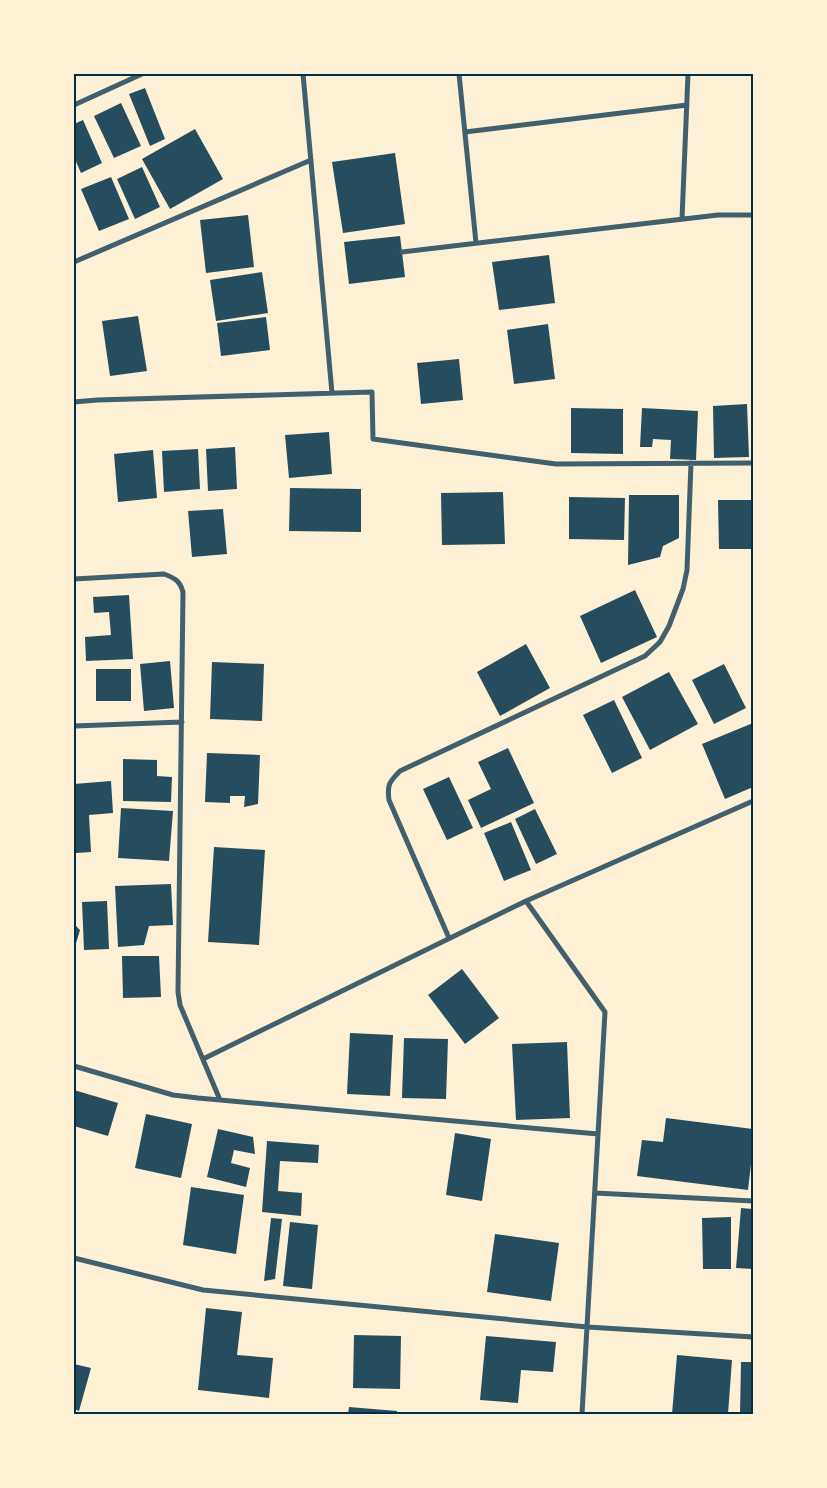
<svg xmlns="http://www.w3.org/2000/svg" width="827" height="1488" viewBox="0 0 827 1488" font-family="Mulish,sans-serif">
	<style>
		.building { fill: #264d5e }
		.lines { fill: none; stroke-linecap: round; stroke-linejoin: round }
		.minor { stroke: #3f606c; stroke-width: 5 }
		.neatline { fill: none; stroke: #003049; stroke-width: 2 }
	</style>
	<rect width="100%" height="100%" fill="#fdf0d5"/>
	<path class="building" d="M145 88 165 139 150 146 129 94Z
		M121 103 141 146 114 158 94 116Z
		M83 120 102 163 81 173 74 157V124Z
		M195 129 223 179 170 209 142 159Z
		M395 153 405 224 343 233 332 162Z
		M142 167 160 207 135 219 117 179Z
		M111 177 129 219 99 231 81 189Z
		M248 215 254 267 206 273 200 220Z
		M400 236 405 277 349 284 344 242Z
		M549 255 555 303 499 310 492 262Z
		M262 272 268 313 216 321 210 280Z
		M138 316 147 371 110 376 102 321Z
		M266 317 270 350 221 356 217 323Z
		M548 324 555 379 514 384 507 330Z
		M459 359 463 400 421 404 417 363Z
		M747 404 749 457 714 458 713 406Z
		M571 408 623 409V454L571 453Z
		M642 408 698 411 696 460 670 459 671 440 653 439 652 447H640Z
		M329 432 332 474 289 478 285 435Z
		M235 447 237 489 208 491 206 449Z
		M198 449 200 489 164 492 162 451Z
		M153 450 157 498 118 502 114 454Z
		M290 488 361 489V532L289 531Z
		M503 492 505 544 442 545 441 493Z
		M629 495H679V538L663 546 660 557 628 565Z
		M569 497 625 498 624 540 569 539Z
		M718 500H753V549H719Z
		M223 509 227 554 192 557 188 511Z
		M635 590 657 637 601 663 580 616Z
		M129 595 133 659 86 661 85 637 111 635 109 612 94 613 93 597Z
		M526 644 550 688 500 716 477 672Z
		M170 661 174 708 144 711 140 664Z
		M212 662 264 664 262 721 210 719Z
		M724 664 746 708 714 724 692 680Z
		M96 669H131V701H96Z
		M669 672 698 724 650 750 622 697Z
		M614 700 642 758 612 773 583 715Z
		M753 723V787L725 799 702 744Z
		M508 748 534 803 481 828 468 800 491 789 478 762Z
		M207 753 260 755 258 804 244 807 245 796H230V803L205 802Z
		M123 759 157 760V776L172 777 171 802 123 801Z
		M449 777 473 828 447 840 423 789Z
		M111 781 113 813 89 815 91 852 76 853 74 821V784Z
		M121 808 173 811 169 861 118 858Z
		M535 809 557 854 536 864 515 819Z
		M511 822 531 870 504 881 484 833Z
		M214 847 265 850 259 945 208 942Z
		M171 884 173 925 149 926 144 945 118 947 115 886Z
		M107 901 109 949 84 950 82 902Z
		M74 924 80 930 74 950Z
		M122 956H159L161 997 123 998Z
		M462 969 499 1018 465 1044 428 995Z
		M350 1033 393 1035 390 1096 347 1094Z
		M404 1038 448 1039 446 1099 402 1098Z
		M567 1042 570 1118 516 1120 512 1044Z
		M74 1090 118 1103 108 1136 74 1126Z
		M146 1114 192 1124 181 1178 135 1168Z
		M666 1118 753 1129V1147L748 1190 637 1176 642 1140 663 1142Z
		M218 1129 253 1137 255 1154 234 1150 231 1163 250 1168 246 1187 207 1177Z
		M455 1133 491 1139 482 1201 446 1195Z
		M267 1141 319 1145 318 1163 280 1161 278 1191 302 1193 301 1216 262 1212Z
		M191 1187 244 1195 236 1254 183 1245Z
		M741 1208 753 1209V1269L736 1268Z
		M731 1217V1269H703L702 1218Z
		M271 1218 282 1219 275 1279 264 1281Z
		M290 1222 318 1225 312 1289 283 1286Z
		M495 1234 559 1243 551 1301 487 1292Z
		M206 1308 242 1312 237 1355 273 1358 269 1398 198 1390Z
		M354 1335 401 1336 400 1389 353 1388Z
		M486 1336 556 1342 553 1372 521 1370 518 1403 480 1400Z
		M677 1355 732 1360 728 1414H672Z
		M741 1362H753V1414H740Z
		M74 1364 91 1368 79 1411 74 1409Z
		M349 1407 397 1411V1414H348Z"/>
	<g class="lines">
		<path class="minor" d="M303 74 332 393
			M459 74 476 243
			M74 105 142 74
			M465 132 687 105
			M682 219 688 74
			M402 252 718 215H753
			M74 262 311 160
			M74 402 97 400 372 392 373 439 556 464 753 463
			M74 579 164 574C175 578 180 581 183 592L178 992 180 1005 220 1100
			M74 726 182 722
			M526 901 753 801
			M449 938 389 800C387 785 389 782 400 771L645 656 660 642 669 626 683 589 687 570 691 463
			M203 1059 526 901 605 1012 582 1414
			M74 1066 173 1095 198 1098 598 1134
			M595 1193 753 1201
			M74 1258 203 1290 587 1327 753 1337"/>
	</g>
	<rect width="827" height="1488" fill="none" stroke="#fdf0d5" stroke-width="150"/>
	<rect x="75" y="75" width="677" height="1338" class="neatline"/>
</svg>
